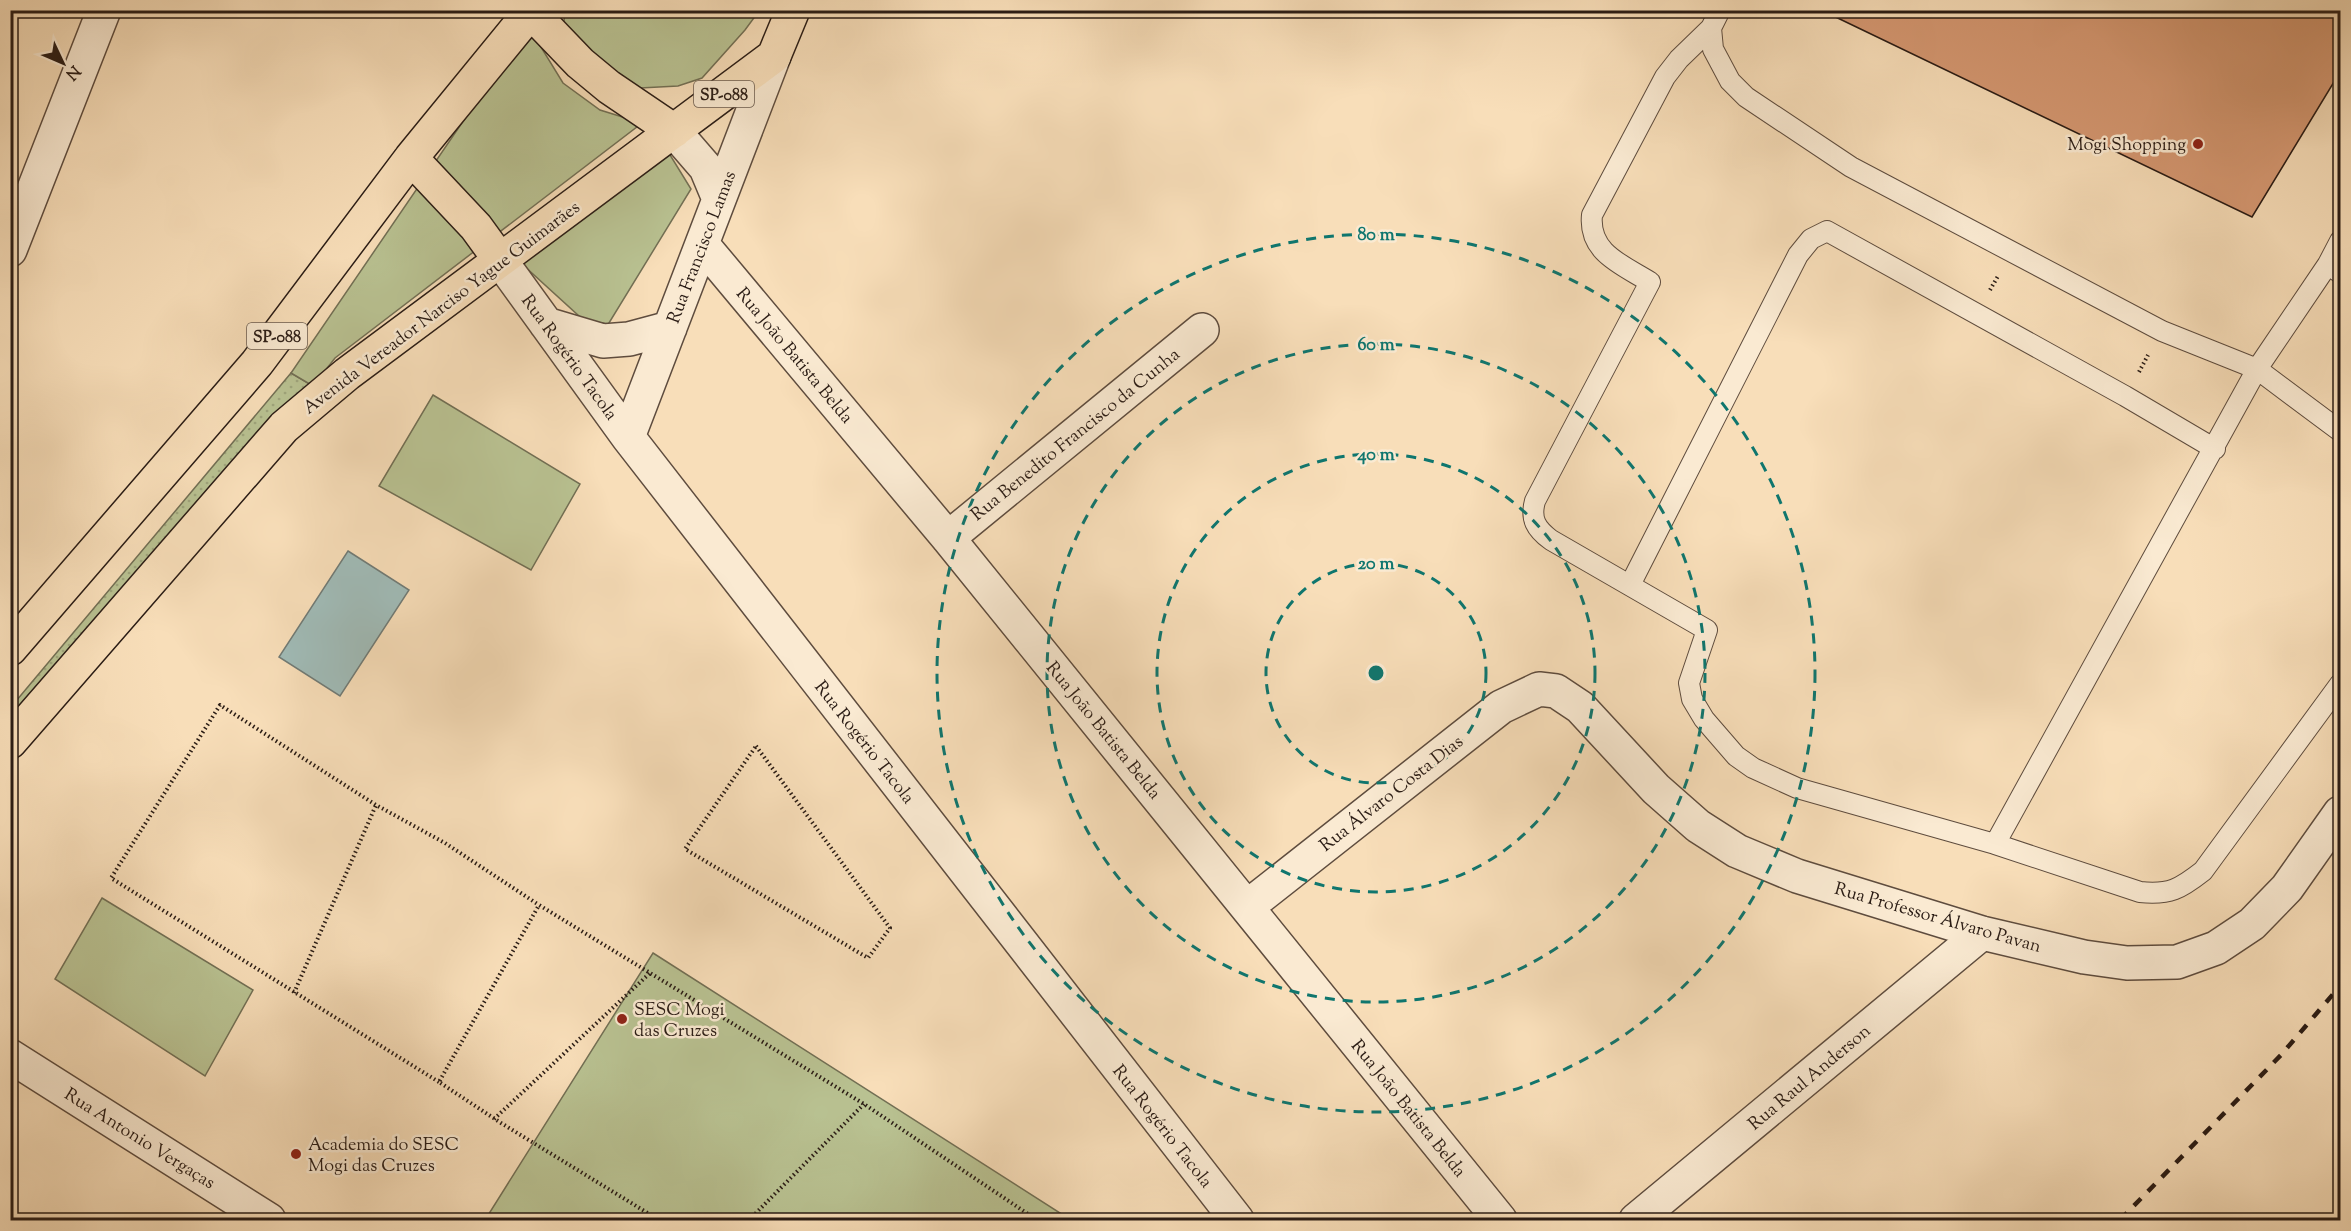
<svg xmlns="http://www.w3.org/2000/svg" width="2351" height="1231" viewBox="0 0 2351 1231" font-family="'Sorts Mill Goudy',serif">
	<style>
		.grass { fill: url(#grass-dots); stroke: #726f54; stroke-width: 1.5 }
		.park { fill: #b9c292; stroke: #726f54; stroke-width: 1.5 }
		.water { fill: #a0bbb7; stroke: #717b76; stroke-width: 1.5 }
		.building { fill: #d59872; stroke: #2a1c15; stroke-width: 1.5 }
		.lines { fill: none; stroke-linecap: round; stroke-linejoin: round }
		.service-casing { stroke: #5e4c3e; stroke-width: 22 }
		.minor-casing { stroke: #5e4c3e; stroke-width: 36 }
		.primary-casing { stroke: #2a1c15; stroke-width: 36 }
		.path { stroke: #2a1c15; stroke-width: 4; stroke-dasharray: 1.5 3; stroke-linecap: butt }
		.service { stroke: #faead2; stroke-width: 20 }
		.minor { stroke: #faead2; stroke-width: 33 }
		.primary { stroke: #f8deb9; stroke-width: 33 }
		.rail { stroke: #2a1c15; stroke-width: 4.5; stroke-dasharray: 10 10; stroke-linecap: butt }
		.ring { fill: none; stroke: #0f766e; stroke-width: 3; stroke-dasharray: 10 8 }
		.poi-dot { fill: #8f2418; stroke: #faead2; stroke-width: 2 }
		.labels { text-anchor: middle; stroke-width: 5; stroke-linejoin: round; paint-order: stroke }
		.shield { fill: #faead2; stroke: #685a4e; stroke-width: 1.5 }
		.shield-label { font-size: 16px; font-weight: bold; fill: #2a1c15 }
		.poi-label { font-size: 18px; fill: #2a1c15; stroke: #faead2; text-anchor: start }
		.street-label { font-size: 18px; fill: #2a1c15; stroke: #faead2 }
		.centre { fill: #0f766e; stroke: #faead2; stroke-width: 3 }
		.ring-label { font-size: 18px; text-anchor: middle; font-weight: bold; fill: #0f766e; stroke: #faead2; stroke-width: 5; stroke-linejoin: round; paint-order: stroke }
	</style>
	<defs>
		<pattern id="grass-dots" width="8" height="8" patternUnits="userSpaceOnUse" patternTransform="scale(1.5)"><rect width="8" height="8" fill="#b9c292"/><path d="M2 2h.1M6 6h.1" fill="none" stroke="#9fa67d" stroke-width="1.8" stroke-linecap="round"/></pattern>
	</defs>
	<rect width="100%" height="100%" fill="#f8deb9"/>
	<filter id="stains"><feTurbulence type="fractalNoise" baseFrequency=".00333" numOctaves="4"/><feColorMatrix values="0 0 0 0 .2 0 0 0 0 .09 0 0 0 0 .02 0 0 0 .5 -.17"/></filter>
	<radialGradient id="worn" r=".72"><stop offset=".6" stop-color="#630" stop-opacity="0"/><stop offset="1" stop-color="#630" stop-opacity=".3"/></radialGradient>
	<path class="grass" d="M291 373 313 386 11 731V707Z"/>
	<path class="park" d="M565 11H759L745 30 702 78 678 86 640 88 571 43 564 21Z
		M533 19 536 39 563 83 600 110 642 123 335 358 313 386 291 373Z
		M667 150 691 189 601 336 522 264Z
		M433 395 580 484 531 570 379 486Z
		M102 898 253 990 205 1076 55 979Z
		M653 953 1071 1220H485Z"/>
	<path class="water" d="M348 551 409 590 340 696 279 657Z"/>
	<path class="building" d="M1821 10H2340V72L2252 217Z"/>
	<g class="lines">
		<defs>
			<path id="service" d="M1720 10 1711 28 1713 49 1730 81 1746 97 1851 167 2162 331 2257 369 2328 264
				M1711 28 1679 59 1665 77 1592 215C1588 253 1623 265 1650 282L1535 501C1530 519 1536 529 1551 540L1707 630 1689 683 1692 699 1704 719 1736 756 1753 768 1797 788 1995 844 2257 369 2340 431
				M2340 241 2328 264 2340 273
				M1630 585 1798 255 1811 239 1827 231 2125 396 2215 449
				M1995 844 2140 892C2170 895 2180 889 2203 871L2340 684"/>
			<path id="minor" d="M674 131 706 168 719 199
				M702 244 948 538 1500 1220
				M10 250 104 10
				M500 260 628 437 1237 1220
				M546 324 603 341 629 339 670 328
				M628 437 774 56
				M948 538 1202 330
				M1247 907 1501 707 1539 689 1556 691 1580 707 1656 789 1698 826 1737 851 1797 876 1982 933 2084 957 2127 963 2177 962 2216 948 2252 924 2287 888 2340 813
				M10 1056 269 1220
				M1636 1220 1982 933"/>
			<path id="primary" d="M531 12 580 63 609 87 674 131
				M411 158 476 227 500 260
				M10 649 257 363 411 158 532 10
				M10 742 284 427 347 374 774 56 793 10"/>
		</defs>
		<use href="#service" class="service-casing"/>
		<use href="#minor" class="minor-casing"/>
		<use href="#primary" class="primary-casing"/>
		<path class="path" d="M1990 290 1998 276
			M2139 372 2148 355
			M756 746 890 928 868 958 685 849Z
			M294 993 376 805
			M439 1082 111 878 220 705 376 805 445 843 539 905
			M494 1119 650 973
			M659 1220 501 1123 439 1082 539 905 864 1104 1037 1220
			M749 1220 864 1104"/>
		<use href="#service" class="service"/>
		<use href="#minor" class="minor"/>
		<use href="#primary" class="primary"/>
		<path class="rail" d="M2120 1220 2281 1055 2340 986"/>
	</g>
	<g class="ring">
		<circle cx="1376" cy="673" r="110"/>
		<circle cx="1376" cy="673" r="219"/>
		<circle cx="1376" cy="673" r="329"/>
		<circle cx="1376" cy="673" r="439"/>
	</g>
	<g class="poi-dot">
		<circle cx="2198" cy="144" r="6"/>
		<circle cx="622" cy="1019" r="6"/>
		<circle cx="296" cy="1154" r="6"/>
	</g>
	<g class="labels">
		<g class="shield">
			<rect x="694" y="81" width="60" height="26" rx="4.5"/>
			<rect x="247" y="323" width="60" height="26" rx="4.5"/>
		</g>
		<g class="shield-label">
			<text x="724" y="100">SP-088</text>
			<text x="277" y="342">SP-088</text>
		</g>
		<g class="poi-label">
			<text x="2186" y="150" text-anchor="end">Mogi Shopping</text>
			<text x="634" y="1015">SESC Mogi<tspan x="634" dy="21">das Cruzes</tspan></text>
			<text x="308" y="1150">Academia do SESC<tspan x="308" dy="21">Mogi das Cruzes</tspan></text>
		</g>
		<g class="street-label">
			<text transform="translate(701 247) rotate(-69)" y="6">Rua Francisco Lamas</text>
			<text transform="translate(441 307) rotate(-37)" y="6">Avenida Vereador Narciso Yague Guimarães</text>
			<text transform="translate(795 355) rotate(50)" y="6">Rua João Batista Belda</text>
			<text transform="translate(570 357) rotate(54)" y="6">Rua Rogério Tacola</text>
			<text transform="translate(1075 434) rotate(-39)" y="6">Rua Benedito Francisco da Cunha</text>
			<text transform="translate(1104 730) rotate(51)" y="6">Rua João Batista Belda</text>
			<text transform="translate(865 742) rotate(52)" y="6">Rua Rogério Tacola</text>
			<text transform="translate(1391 793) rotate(-38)" y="6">Rua Álvaro Costa Dias</text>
			<text transform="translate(1938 917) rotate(16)" y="6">Rua Professor Álvaro Pavan</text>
			<text transform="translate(1809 1077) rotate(-40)" y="6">Rua Raul Anderson</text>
			<text transform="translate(1409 1108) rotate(51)" y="6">Rua João Batista Belda</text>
			<text transform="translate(1163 1126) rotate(52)" y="6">Rua Rogério Tacola</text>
			<text transform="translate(140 1138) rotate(32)" y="6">Rua Antonio Vergaças</text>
		</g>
	</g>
	<circle cx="1376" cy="673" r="9" class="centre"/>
	<g class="ring-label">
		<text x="1376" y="240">80 m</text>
		<text x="1376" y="350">60 m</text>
		<text x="1376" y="460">40 m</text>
		<text x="1376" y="569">20 m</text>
	</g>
	<rect width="2351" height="1231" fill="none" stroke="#f8deb9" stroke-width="36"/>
	<rect x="12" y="12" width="2327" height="1207" fill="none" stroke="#2a1c15" stroke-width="3"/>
	<rect x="18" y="18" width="2315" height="1195" fill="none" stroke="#2a1c15" stroke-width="1.5"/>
	<g transform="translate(63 63) rotate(134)" stroke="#faead2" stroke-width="4.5" paint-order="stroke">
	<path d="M0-4.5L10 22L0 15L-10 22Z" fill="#2a1c15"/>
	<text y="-9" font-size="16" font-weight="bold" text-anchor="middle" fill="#2a1c15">N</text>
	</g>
	<rect width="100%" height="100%" filter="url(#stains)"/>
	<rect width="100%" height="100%" fill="url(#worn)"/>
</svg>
